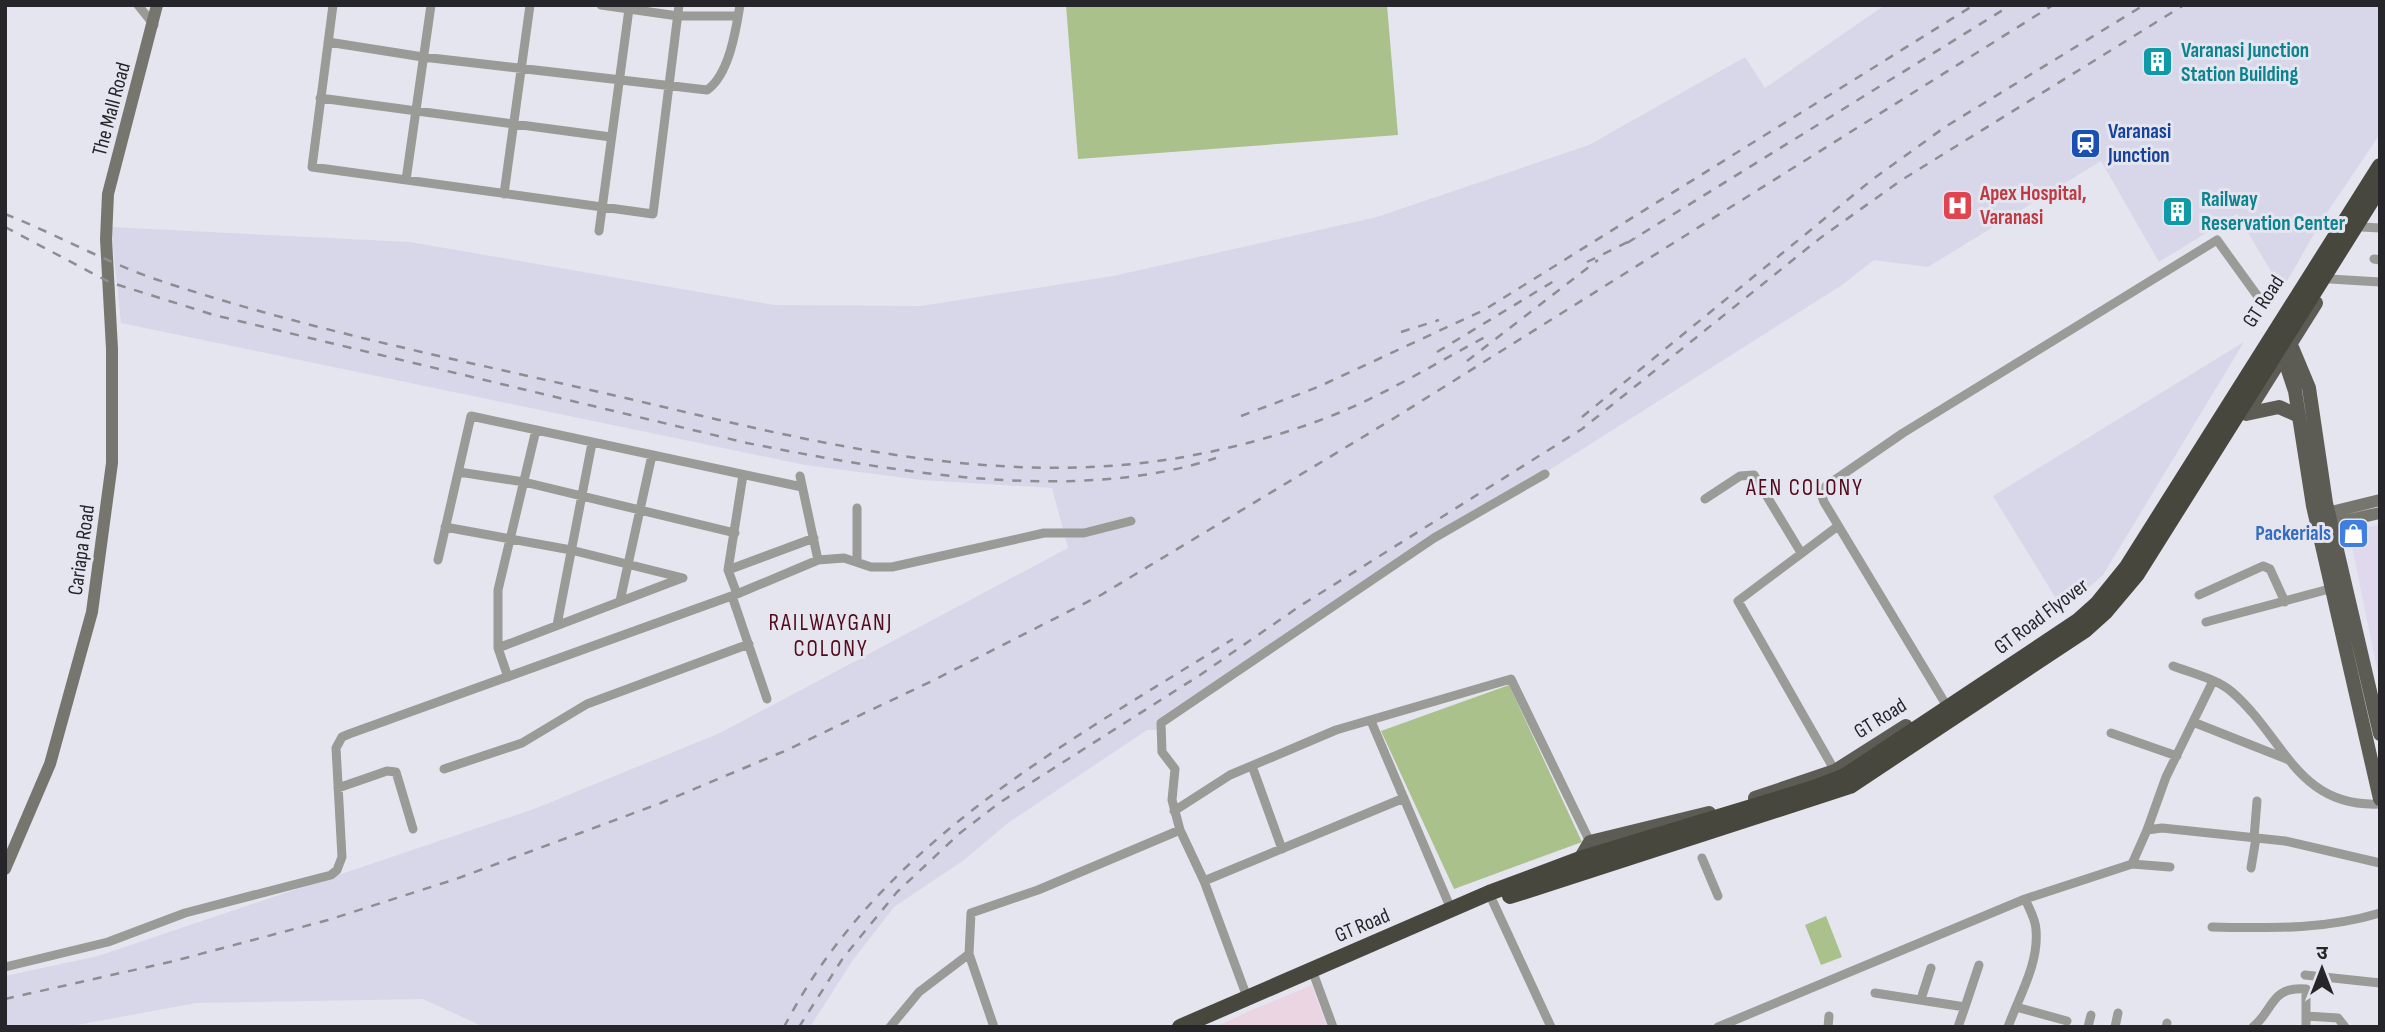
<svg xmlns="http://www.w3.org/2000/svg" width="2385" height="1032" viewBox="0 0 2385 1032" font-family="'Sofia Sans Condensed','Noto Sans Devanagari',sans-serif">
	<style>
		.built { fill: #d7d7e9 }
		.education { fill: #e0d8ed }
		.medical { fill: #ebd5e2 }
		.green { fill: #aac18b }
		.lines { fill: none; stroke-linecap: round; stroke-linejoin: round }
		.street { stroke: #9a9a96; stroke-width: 9 }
		.secondary { stroke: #76766f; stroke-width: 12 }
		.primary { stroke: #5d5c54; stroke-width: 14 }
		.highway { stroke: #47473d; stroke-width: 16 }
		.rail { stroke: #8d8d94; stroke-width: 2.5; stroke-dasharray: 9 9; stroke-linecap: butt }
		.labels { text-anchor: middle; stroke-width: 6; stroke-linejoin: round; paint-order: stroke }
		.culture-label { font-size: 21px; font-weight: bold; fill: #0d838f; stroke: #e5e5f0; text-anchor: start }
		.street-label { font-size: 21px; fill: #26262a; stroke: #e5e5f0 }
		.transit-label { font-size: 21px; font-weight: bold; fill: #164399; stroke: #e5e5f0; text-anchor: start }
		.health-label { font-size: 21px; font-weight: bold; fill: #be3a42; stroke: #e5e5f0; text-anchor: start }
		.shop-label { font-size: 21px; font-weight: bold; fill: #366cbe; stroke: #e5e5f0; text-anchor: end }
		.neighbourhood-label { font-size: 23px; letter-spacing: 2px; fill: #510b1b; stroke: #e5e5f0 }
	</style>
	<rect width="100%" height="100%" fill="#e5e5f0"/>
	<path class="built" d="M1885 5H2380V134L2322 220 2282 290 2237 214 2159 262 2101 161 1928 267 1874 260 1842 285 1211 684 1159 730H1147L1008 823 964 860 894 907 853 960 810 1027H484L423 999 196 1003 66 1027H5V976L98 956 534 809 720 733 1068 548 1052 488 921 480 805 465 121 323 111 227 410 242 774 305 921 306 1113 276 1377 217 1589 145 1745 57 1765 88Z
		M2244 342 2103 575 2063 610 1993 496Z"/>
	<path class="education" d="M2380 524V683L2349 532Z"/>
	<path class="medical" d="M1312 985 1327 1027H1216L1247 1012Z"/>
	<path class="green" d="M1066 5H1387L1398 135 1078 159Z
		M1509 685 1582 842 1454 889 1381 731Z
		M1826 916 1842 957 1821 965 1805 925Z"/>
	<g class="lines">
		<path class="street" d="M138 5 154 25
			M333 5 312 167 653 214 679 5
			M601 5 678 16H738
			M328 42 423 57 707 90C729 75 736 30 740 5
			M320 98 611 137
			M406 180 431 5
			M504 194 530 5
			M2362 227 2380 228
			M599 231 629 9
			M2374 259 2380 260
			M2330 279 2380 282
			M459 472 524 482 735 533
			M800 476 818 560
			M1705 499 1740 476 1754 475 1800 551
			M857 508V562
			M445 527 571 550 683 578
			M438 560 471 416 802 487
			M728 570 814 538
			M737 594 728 570 743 475
			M2199 595 2263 566 2270 569 2285 602
			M732 596 767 699
			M620 601 652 455
			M2206 622 2333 588
			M557 625 592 443
			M498 648 682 578
			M2173 666C2191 673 2217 679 2232 692 2285 738 2297 808 2380 804
			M508 677 498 648V590L536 430
			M1945 703 1824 502 1822 496 1826 486 1903 433 2217 240 2259 298
			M1371 721 1451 909
			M2193 722 2289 760
			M2111 733 2177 756
			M1252 766 1282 849
			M444 769 522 743 587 704 749 644
			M1835 771 1738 601 1838 526
			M338 788 387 771 396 772 413 829
			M1174 811 1230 775 1336 730 1511 679 1590 842
			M1180 830 1172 800 1175 769 1162 752 1161 723 1434 538 1545 474
			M2147 830 2166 777 2213 681
			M2254 838 2257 801
			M1702 858 1718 896
			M2132 864 2170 867
			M2251 868 2256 838
			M1204 881 1404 798
			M1493 902 1551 1027
			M2212 927C2270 928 2324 930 2380 913
			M5 967 108 942 185 913 331 875 337 870 342 857 336 748 342 737 349 734 737 594 818 560 844 558 871 567H892L1044 533H1084L1131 521
			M2305 975 2380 983
			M1315 978 1333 1027
			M1875 993 1965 1007 1958 1027
			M1921 999 1931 968
			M1965 1007 1979 965
			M2016 1007 2067 1021
			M2306 1016 2338 1018 2345 1027
			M890 1027 919 992 969 954
			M994 1027 969 954 971 913 1038 890 1180 830 1204 881 1247 997
			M1718 1027 2025 899 2132 864 2147 830 2162 828 2285 841 2380 863
			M1828 1027 1829 1016
			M2008 1027C2019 996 2039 964 2036 930 2036 920 2029 908 2025 899
			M2088 1027 2091 1015
			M2115 1027 2118 1013
			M2166 1027 2167 1023
			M2253 1027C2274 1010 2270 986 2306 989V1027"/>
		<path class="secondary" d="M2319 515 2380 500
			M2322 526 2380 513
			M5 869 50 764 92 612 112 463V349L106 239 108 194 157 5"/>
		<path class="primary" d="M2291 345 2309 388 2326 503 2380 734
			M2284 358 2295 391 2313 506 2380 799
			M2247 413 2316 303
			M2246 414 2279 407 2299 416
			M1755 798 1835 771 1906 726
			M1580 859 1590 842 1709 813"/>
		<path class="highway" d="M1510 896 1850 786 2085 630 2105 612 2137 574 2380 187
			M1180 1027 1489 893 1580 859 1814 788 1845 776 2078 621 2097 604 2127 567 2380 166"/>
		<path class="rail" d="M5 214C56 234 103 261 155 279 306 330 465 361 621 397 802 439 984 488 1172 459 1227 450 1284 435 1336 414 1388 393 1438 362 1487 336
			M5 227 109 282 214 315 747 443C889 471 1076 505 1216 458
			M1627 243 2011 5
			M1587 262 1636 238
			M1401 332 1439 320
			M1437 352 1554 281
			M1467 361 1598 260
			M1241 416 1318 387 1484 310 1974 5
			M1582 417 1873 179 1945 127 2144 5
			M5 999 174 961 328 920 456 879 661 803 787 750 934 680 1101 595 1396 417 2053 5
			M784 1027C880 842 1064 745 1233 639
			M799 1027 843 958 897 892 960 833 999 803 1200 675 1300 606 1582 429 1819 239 1900 181 2184 5"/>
	</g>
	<defs>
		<symbol id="building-square" viewBox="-11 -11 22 22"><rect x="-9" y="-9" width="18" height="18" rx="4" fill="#0f9aa8" stroke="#e5e5f0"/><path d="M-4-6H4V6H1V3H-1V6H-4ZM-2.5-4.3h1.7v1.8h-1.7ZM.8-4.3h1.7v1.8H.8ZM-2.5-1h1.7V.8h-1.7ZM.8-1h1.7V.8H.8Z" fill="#fff"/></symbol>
		<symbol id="station-square" viewBox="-11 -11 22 22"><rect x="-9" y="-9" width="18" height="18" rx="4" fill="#1a4fb4" stroke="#e5e5f0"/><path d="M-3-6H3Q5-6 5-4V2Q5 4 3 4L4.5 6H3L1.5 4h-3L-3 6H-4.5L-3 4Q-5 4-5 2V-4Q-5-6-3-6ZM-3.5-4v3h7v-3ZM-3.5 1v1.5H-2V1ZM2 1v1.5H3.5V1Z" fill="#fff"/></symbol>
		<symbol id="hospital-square" viewBox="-11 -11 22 22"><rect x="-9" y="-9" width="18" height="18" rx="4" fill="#e0444e" stroke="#e5e5f0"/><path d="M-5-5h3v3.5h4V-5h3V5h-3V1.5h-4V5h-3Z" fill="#fff"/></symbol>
		<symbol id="shop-square" viewBox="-11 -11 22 22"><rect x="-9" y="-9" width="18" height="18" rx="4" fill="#3f7fe0" stroke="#e5e5f0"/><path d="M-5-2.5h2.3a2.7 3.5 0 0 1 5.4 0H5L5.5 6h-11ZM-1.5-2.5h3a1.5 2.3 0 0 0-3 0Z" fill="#fff"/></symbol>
	</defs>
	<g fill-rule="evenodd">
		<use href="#building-square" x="2140" y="44" width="35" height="35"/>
		<use href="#station-square" x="2068" y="126" width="35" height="35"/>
		<use href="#hospital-square" x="1940" y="188" width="35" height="35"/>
		<use href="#building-square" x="2160" y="194" width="35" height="35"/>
		<use href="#shop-square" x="2336" y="516" width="35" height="35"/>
	</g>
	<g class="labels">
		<g class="culture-label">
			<text x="2181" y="57">Varanasi Junction<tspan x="2181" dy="24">Station Building</tspan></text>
			<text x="2201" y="206">Railway<tspan x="2201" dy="24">Reservation Center</tspan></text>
		</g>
		<g class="street-label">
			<text transform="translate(111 109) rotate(-75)" y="7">The Mall Road</text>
			<text transform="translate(2263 301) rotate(-57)" y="7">GT Road</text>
			<text transform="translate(81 550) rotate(-82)" y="7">Cariapa Road</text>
			<text transform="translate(2041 616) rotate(-37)" y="7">GT Road Flyover</text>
			<text transform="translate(1880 718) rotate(-32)" y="7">GT Road</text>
			<text transform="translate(1362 925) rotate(-23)" y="7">GT Road</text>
		</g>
		<g class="transit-label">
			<text x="2108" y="138">Varanasi<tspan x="2108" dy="24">Junction</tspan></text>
		</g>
		<g class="health-label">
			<text x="1980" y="200">Apex Hospital,<tspan x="1980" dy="24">Varanasi</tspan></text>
		</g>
		<g class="shop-label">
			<text x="2331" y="540">Packerials</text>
		</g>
		<g class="neighbourhood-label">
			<text x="1805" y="495">AEN COLONY</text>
			<text x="831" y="630">RAILWAYGANJ<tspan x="831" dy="26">COLONY</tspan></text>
		</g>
	</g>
	<rect width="2385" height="1032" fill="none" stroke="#26262a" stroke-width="14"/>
	<g transform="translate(2322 969)" stroke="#e5e5f0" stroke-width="5" paint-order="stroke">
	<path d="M0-5L12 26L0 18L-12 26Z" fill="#26262a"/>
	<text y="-10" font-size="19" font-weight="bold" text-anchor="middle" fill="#26262a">उ</text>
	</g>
</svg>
